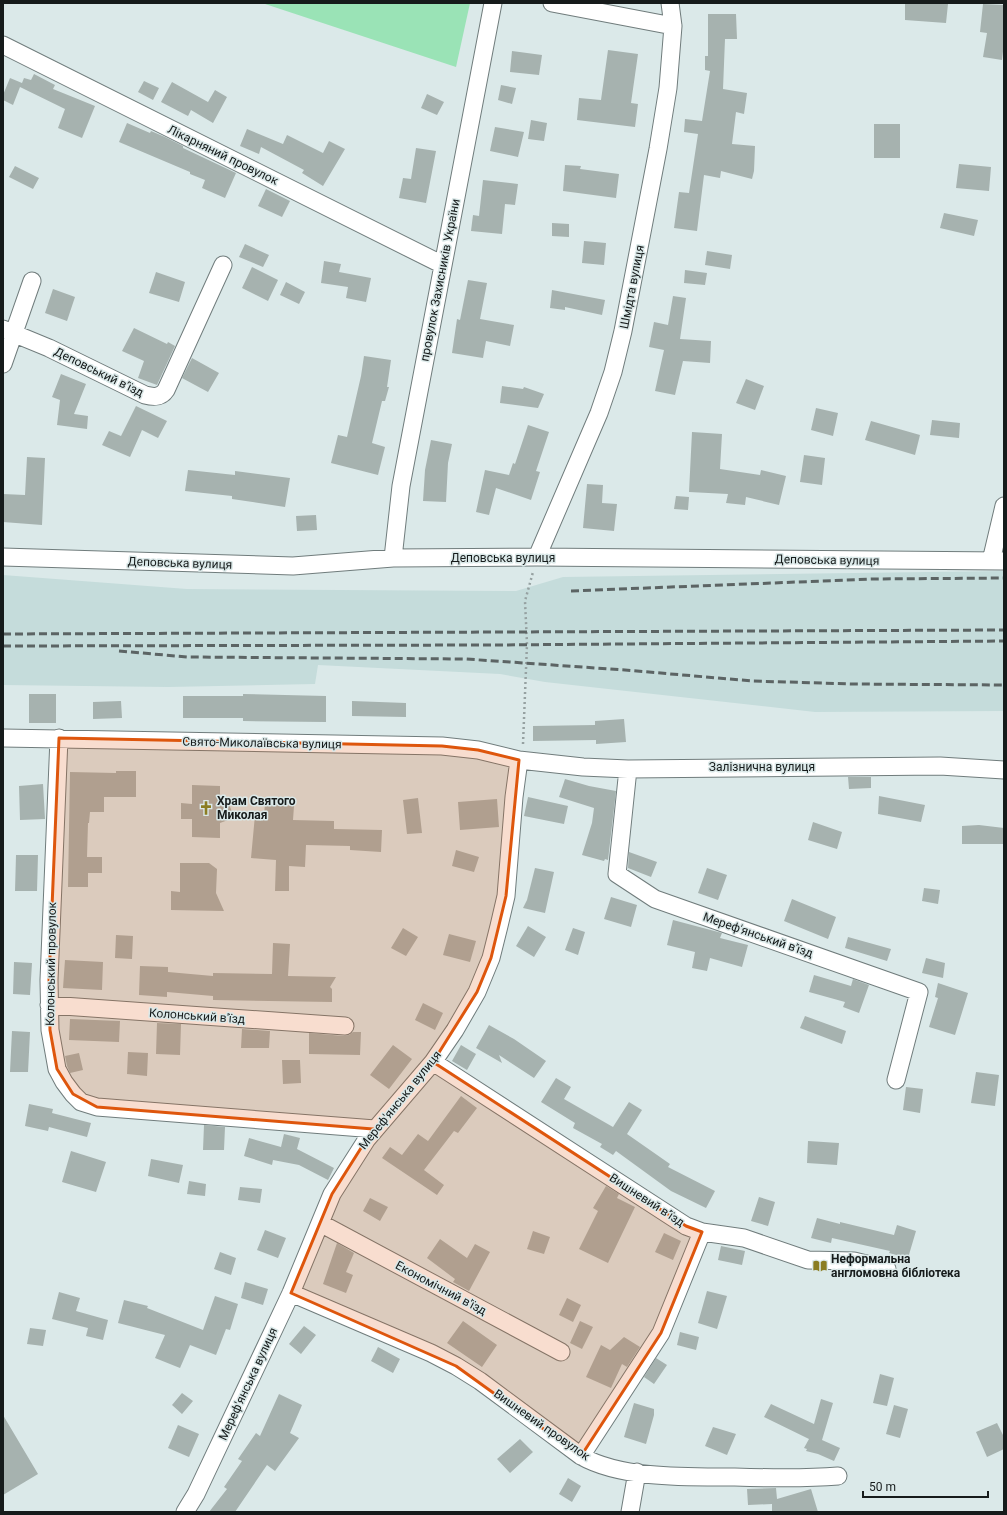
<svg xmlns="http://www.w3.org/2000/svg" width="1007" height="1515" viewBox="0 0 1007 1515" font-family="Roboto,sans-serif">
	<style>
		.built { fill: #c5dcdb }
		.green { fill: #9ae3b6 }
		.building { fill: #a6b2af }
		.lines { fill: none; stroke-linecap: round; stroke-linejoin: round }
		.minor-casing { stroke: #707c7c; stroke-width: 19 }
		.path { stroke: #96a1a1; stroke-width: 2.5; stroke-dasharray: 2 3; stroke-linecap: butt }
		.minor { stroke: #fff; stroke-width: 17 }
		.rail { stroke: #5c6464; stroke-width: 3; stroke-dasharray: 8 4; stroke-linecap: butt }
		.marked { fill: #de560d; fill-opacity: 0.2; stroke: #de560d; stroke-width: 3; stroke-linejoin: round }
		.labels { text-anchor: middle; stroke-width: 3; stroke-linejoin: round; paint-order: stroke }
		.street-label { font-size: 12px; fill: #161b1b; stroke: #dbe9e9 }
		.poi-label { font-size: 12px; font-weight: bold; fill: #161b1b; stroke: #dbe9e9; text-anchor: start }
	</style>
	<rect width="100%" height="100%" fill="#dbe9e9"/>
	<path class="built" d="M1004 571V711L815 712 545 682 500 674 318 665 315 684 168 687 3 685V575L187 589 516 591 563 577Z"/>
	<path class="green" d="M262 3H470L456 67Z"/>
	<path class="building" d="M905 3 948 4 946 23 905 20Z
		M983 4 1004 5V43L1002 60 983 57 987 33 980 32Z
		M708 14H736L737 39H725L723 89 747 93 744 114 736 112 732 144 755 146 754 171 752 179 721 171 720 178 704 175 697 231 674 228 679 192 689 193 698 134 684 132 685 119 702 121 710 71 705 70V56H708Z
		M608 50 638 54 631 103 638 104 635 127 577 120 579 98 601 100Z
		M512 51 542 55 539 75 510 72Z
		M34 74 55 85 53 89 95 106 82 138 58 128 65 109 20 87 13 105 3 100V95L10 78 22 83 24 78 31 80Z
		M144 81 159 88 153 100 138 92Z
		M172 82 208 102 215 90 227 97 213 123 191 110 188 116 161 102Z
		M501 85 516 88 512 104 498 100Z
		M427 94 444 102 437 115 421 108Z
		M531 120 547 123 544 141 528 139Z
		M127 123 150 133 151 131 165 137 183 146V148L236 173 225 198 202 188 205 180 190 174V172L119 142Z
		M874 124H900V158H874Z
		M495 127 524 132 518 157 490 151Z
		M247 129 283 144 287 135 323 153 329 141 345 149 323 186 302 173 304 170 261 147 259 154 240 146Z
		M416 148 436 151 426 203 399 198 403 178 411 179Z
		M959 164 991 167 989 191 956 188Z
		M565 165 581 166 580 169 619 174 616 198 563 191Z
		M15 166 39 178 33 189 9 177Z
		M483 180 518 184 515 205 505 204 502 234 471 231 473 215 479 216Z
		M266 189 290 201 282 217 258 206Z
		M944 213 978 220 974 236 940 228Z
		M552 223 569 224V237L552 236Z
		M584 241 606 243 604 265 582 263Z
		M245 244 269 255 263 267 239 257Z
		M707 251 732 255 730 269 705 265Z
		M324 261 341 264 339 272 371 278 366 302 346 298 348 287 321 283Z
		M252 267 278 280 268 301 242 288Z
		M685 270 707 273 705 285 684 283Z
		M156 272 185 282 179 302 149 293Z
		M468 280 487 283 480 319 514 325 510 346 486 341 483 358 452 353 457 319 460 320Z
		M286 282 305 292 299 304 280 295Z
		M53 289 75 297 67 321 45 313Z
		M552 290 605 300 602 315 565 307V310L550 308Z
		M673 296 686 298 680 339 711 341 710 363 683 361 675 395 655 391 664 350 649 347 654 322 668 325Z
		M134 328 167 344 168 342 175 346 157 385 138 378 144 361 122 351Z
		M364 356 391 360 387 387H389L385 401H382L372 443 385 447 378 475 331 463 338 435 347 437 361 376Z
		M192 358 219 373 208 392 182 378Z
		M61 374 86 384 74 414 88 416 87 429 57 425 60 400 52 397Z
		M746 379 764 386 755 410 736 403Z
		M502 386 523 389 524 387 544 394 538 408 500 403Z
		M136 406 167 421 158 438 142 430 130 457 102 445 109 431 121 436Z
		M816 408 838 413 833 436 811 430Z
		M932 420 960 423 959 438 930 435Z
		M871 421 920 435 915 455 865 440Z
		M528 425 549 432 536 471 540 472 531 500 496 488 489 515 476 512 485 470 509 475 513 463 515 464Z
		M692 432 722 434 720 469 760 475 761 470 786 476 779 505 746 497 745 505 726 503 728 494 689 492Z
		M431 440 452 444 448 463 446 502 423 501 425 470Z
		M804 455 825 458 822 485 800 482Z
		M27 457 45 458 42 525 3 522V494L25 495Z
		M188 470 235 475V471L290 478 285 507 232 499V496L185 491Z
		M587 484 603 485 602 503 617 504 614 531 583 528Z
		M676 496 689 497 688 510 674 509Z
		M316 515 317 530 297 531 296 516Z
		M29 694H56V723H29Z
		M243 694 326 696V722L243 721V718H183V696H243Z
		M121 701 122 718 93 719V702Z
		M352 701 406 703V717L352 716Z
		M624 719 626 742 596 744V740L533 741V726L595 725V721Z
		M116 771H136V797H104V812H90L89 823H88L87 857H102V873H88V887H68L70 772 116 773Z
		M848 777H871V788L849 789Z
		M565 779 589 786 616 791 608 860 605 859 604 861 582 855 592 823 594 808 559 797Z
		M43 784 45 819 20 820 19 786Z
		M192 785 220 786V800L229 804 232 812 228 820 220 823V838L192 837V819H181V803L192 804Z
		M879 796 925 805 921 822 878 814Z
		M528 797 568 806 564 824 524 816Z
		M418 798 422 833 407 834 403 800Z
		M497 799 499 827 460 830 458 802Z
		M265 803 294 806 293 820 334 821V829L382 830 381 852 350 850V846L306 845 305 867 289 866V891H275L276 860 251 858 255 815 264 816Z
		M813 822 842 832 837 849 808 840Z
		M979 825 1004 828V844H962V826Z
		M456 850 479 857 474 872 452 866Z
		M629 852 657 862 651 877 628 868Z
		M16 855H38L37 891H15Z
		M180 863H209L217 869 216 893 224 911 171 910V891L180 892Z
		M535 868 554 872 545 913 523 908 527 900Z
		M707 868 727 875 718 900 698 893Z
		M924 888 940 890 938 904 922 901Z
		M611 897 637 905 631 927 604 919Z
		M792 899 836 917 828 939 784 921Z
		M673 920 722 933 720 938 748 945 742 967 710 958 707 971 692 968 695 952 667 945Z
		M528 926 546 937 534 957 516 946Z
		M403 928 418 937 406 956 391 948Z
		M573 928 585 932 578 955 565 950Z
		M449 934 476 941 470 962 443 955Z
		M116 935 133 936 132 959 115 958Z
		M848 937 891 949 887 961 845 948Z
		M273 943 290 944 288 976 336 977 330 987 332 989V1002L213 1000V996L167 992V997L139 995 140 966 168 967V972L213 976V973L272 974Z
		M926 958 945 963 943 978 922 973Z
		M65 960 103 962 102 990 63 988Z
		M14 962 32 963 30 995 13 994Z
		M814 975 851 986 853 979 869 985 859 1013 843 1007 845 1002 809 992Z
		M938 983 968 993 955 1035 929 1027 938 998 935 997Z
		M423 1003 443 1013 435 1030 415 1020Z
		M805 1016 846 1031 842 1044 800 1028Z
		M70 1019 120 1021 119 1042 69 1040Z
		M157 1023 181 1024 180 1055 156 1054Z
		M489 1025 514 1039 546 1061 534 1078 499 1055 502 1063 476 1048Z
		M242 1029 270 1031 269 1048H241Z
		M12 1031 30 1032 28 1072H10Z
		M353 1032H361L360 1055 309 1054V1033L344 1036 349 1035Z
		M393 1045 412 1059 389 1089 370 1075Z
		M461 1045 476 1054 467 1070 452 1061Z
		M128 1052 148 1053 147 1076 127 1074Z
		M79 1053 83 1070 70 1073 67 1066 65 1056Z
		M282 1060H300L301 1083 283 1084Z
		M976 1072 999 1075 995 1106 971 1103Z
		M556 1078 571 1087 564 1099 613 1127 629 1102 642 1110 627 1134 670 1164 668 1167 715 1191 706 1208 671 1191 616 1151 613 1155 600 1147 602 1144 573 1128 575 1123 541 1102Z
		M906 1087 923 1089 920 1113 903 1110Z
		M461 1096 477 1108 458 1133 454 1131 424 1170 444 1185 437 1195 382 1158 390 1147 402 1155 418 1134 428 1141Z
		M29 1104 53 1109 52 1113 91 1123 87 1137 49 1127 48 1131 25 1126Z
		M204 1125 225 1127 224 1150H203Z
		M284 1134 300 1138 297 1149 334 1168 328 1180 299 1165 273 1160 272 1165 244 1156 249 1138 281 1147Z
		M808 1141 839 1143 837 1165 807 1163Z
		M71 1151 106 1162 96 1192 62 1182Z
		M151 1159 183 1165 179 1183 148 1176Z
		M189 1181 206 1184 205 1196 187 1194Z
		M606 1186 619 1194 617 1198 635 1207 608 1263 579 1249 598 1211 593 1208Z
		M240 1187 262 1189 260 1203 238 1200Z
		M759 1197 775 1202 768 1226 751 1221Z
		M370 1198 388 1207 380 1221 363 1211Z
		M817 1218 840 1224V1222L894 1235 897 1225 916 1231 908 1258 889 1253 890 1251 832 1238 831 1243 811 1238Z
		M265 1230 286 1238 278 1258 257 1250Z
		M533 1231 550 1237 544 1254 527 1249Z
		M664 1233 681 1241 673 1260 655 1252Z
		M440 1239 467 1258 475 1244 490 1252 469 1291 453 1282 455 1279 427 1258Z
		M337 1243 354 1253 346 1272 353 1275 346 1293 323 1284Z
		M721 1246 745 1251 742 1265 718 1260Z
		M220 1252 236 1258 231 1275 214 1269Z
		M245 1282 268 1289 263 1305 241 1298Z
		M707 1291 727 1296 717 1329 698 1323Z
		M59 1292 80 1298 76 1311 108 1320 103 1340 86 1336 88 1328 52 1319Z
		M215 1296 238 1304 230 1330 226 1329 216 1355 190 1345 180 1368 155 1358 165 1335 118 1323 124 1300 148 1306 147 1308 203 1330Z
		M567 1298 581 1305 573 1322 559 1315Z
		M463 1321 497 1345 482 1367 447 1343Z
		M580 1321 593 1327 582 1349 570 1343Z
		M304 1326 316 1335 301 1354 289 1344Z
		M30 1328 46 1330 43 1346 27 1344Z
		M680 1332 699 1337 696 1350 677 1345Z
		M624 1337 640 1347 627 1367 622 1364 611 1388 586 1377 601 1345 610 1350Z
		M378 1347 400 1359 393 1373 371 1361Z
		M656 1358 667 1365 654 1384 644 1377Z
		M880 1374 894 1378 887 1406 873 1403Z
		M182 1393 193 1401 182 1414 172 1405Z
		M279 1394 302 1405 290 1433 299 1438 275 1471 267 1465 235 1512H209L227 1489 224 1487 242 1461 238 1459 256 1433 260 1436Z
		M821 1399 833 1403 822 1440 840 1448 834 1461 818 1454 806 1451 807 1449 804 1448 809 1439 764 1417 771 1404 814 1424Z
		M634 1403 654 1409V1415L646 1444 624 1437Z
		M894 1405 908 1409 900 1438 886 1434Z
		M3 1415 38 1474 3 1495Z
		M997 1423 1004 1437V1449L987 1457 976 1432Z
		M178 1425 199 1434 189 1457 168 1448Z
		M713 1427 736 1434 727 1455 705 1446Z
		M520 1439 533 1452 510 1473 497 1459Z
		M568 1478 581 1486 572 1502 559 1494Z
		M776 1488 777 1499 811 1489 818 1512H772V1504L748 1505 747 1489Z"/>
	<g class="lines">
		<defs>
			<path id="minor" d="M552 3 673 26
				M3 45 443 265
				M3 329 49 348 145 395C153 397 161 398 166 390L223 265
				M3 364 32 281
				M3 557 293 566 393 558 537 557 1004 561
				M537 557 599 413 613 372 623 331 658 149 668 88 673 26 670 3
				M393 558 401 486 493 3
				M991 561 1004 506
				M3 738 442 746 478 750 519 760 583 767 628 769 940 766 1004 770
				M59 738 49 980 50 1030 57 1069 64 1082 73 1094 81 1102 97 1107 375 1129
				M628 769 617 874 655 899 919 992 896 1080
				M49 1005 345 1026
				M433 1062 686 1226 702 1232 744 1238 808 1260 854 1261 887 1269
				M320 1223 561 1352
				M291 1293 431 1353 456 1366 480 1381 581 1456C621 1479 688 1477 734 1477 769 1478 803 1479 838 1476
				M581 1456 661 1333 702 1232
				M185 1512 196 1494 291 1293 332 1194 367 1139 433 1062 455 1030 477 992 491 958 499 926 506 896 514 797 519 760
				M630 1512 637 1472"/>
		</defs>
		<use href="#minor" class="minor-casing"/>
		<path class="path" d="M523 744 527 644 525 601 533 572"/>
		<use href="#minor" class="minor"/>
		<path class="rail" d="M571 591 873 579 1004 578
			M3 634 1004 630
			M3 646 495 645 1004 641
			M119 651 187 657 466 659 625 670 753 681 853 684 1004 685"/>
	</g>
	<path class="marked" d="M59 738 442 746 478 750 519 760 506 896 491 958 477 992 433 1062 686 1226 702 1232 661 1333 581 1456 456 1366 291 1293 332 1194 373 1129 97 1107 73 1094 57 1069 50 1030 49 980Z"/>
	<defs>
		<symbol id="church-bare" viewBox="-9 -9 18 18"><path d="M-1.2-6h2.4v3.5h3.3v2.4h-3.3V6h-2.4V-.1h-3.3v-2.4h3.3Z" fill="#8b7d23" stroke="#dbe9e9" stroke-width="2.5" paint-order="stroke"/></symbol>
		<symbol id="library-bare" viewBox="-9 -9 18 18"><path d="M-6-4Q-3-5.5-.7-3.5V5Q-3 3-6 4ZM6-4Q3-5.5 .7-3.5V5Q3 3 6 4Z" fill="#8b7d23" stroke="#dbe9e9" stroke-width="2.5" paint-order="stroke"/></symbol>
	</defs>
	<g fill-rule="evenodd">
		<use href="#church-bare" x="196" y="798" width="20" height="20"/>
		<use href="#library-bare" x="810" y="1256" width="20" height="20"/>
	</g>
	<g class="labels">
		<g class="street-label">
			<text transform="translate(223 155) rotate(26)" y="4">Лікарняний провулок</text>
			<text transform="translate(440 280) rotate(-79)" y="4">провулок Захисників України</text>
			<text transform="translate(632 287) rotate(-79)" y="4">Шмідта вулиця</text>
			<text transform="translate(99 372) rotate(26)" y="4">Деповський в’їзд</text>
			<text x="503" y="562">Деповська вулиця</text>
			<text transform="translate(827 560) rotate(1)" y="4">Деповська вулиця</text>
			<text transform="translate(180 563) rotate(2)" y="4">Деповська вулиця</text>
			<text transform="translate(262 743) rotate(1)" y="4">Свято-Миколаївська вулиця</text>
			<text x="762" y="771">Залізнична вулиця</text>
			<text transform="translate(758 935) rotate(19)" y="4">Мереф'янський в'їзд</text>
			<text transform="translate(51 964) rotate(-89)" y="4">Колонський провулок</text>
			<text transform="translate(197 1016) rotate(4)" y="4">Колонський в'їзд</text>
			<text transform="translate(400 1100) rotate(-51)" y="4">Мереф'янська вулиця</text>
			<text transform="translate(647 1200) rotate(33)" y="4">Вишневий в’їзд</text>
			<text transform="translate(441 1288) rotate(28)" y="4">Економічний в'їзд</text>
			<text transform="translate(248 1384) rotate(-65)" y="4">Мереф'янська вулиця</text>
			<text transform="translate(542 1425) rotate(35)" y="4">Вишневий провулок</text>
		</g>
		<g class="poi-label">
			<text x="217" y="805">Храм Святого<tspan x="217" dy="14">Миколая</tspan></text>
			<text x="831" y="1263">Неформальна<tspan x="831" dy="14">англомовна бібліотека</tspan></text>
		</g>
	</g>
	<rect width="1007" height="1515" fill="none" stroke="#161b1b" stroke-width="8"/>
	<path d="M863 1491v6h125v-6" fill="none" stroke="#161b1b" stroke-width="2"/>
	<text x="869" y="1491" font-size="12" fill="#161b1b" stroke="#dbe9e9" stroke-width="3" paint-order="stroke">50 m</text>
</svg>
